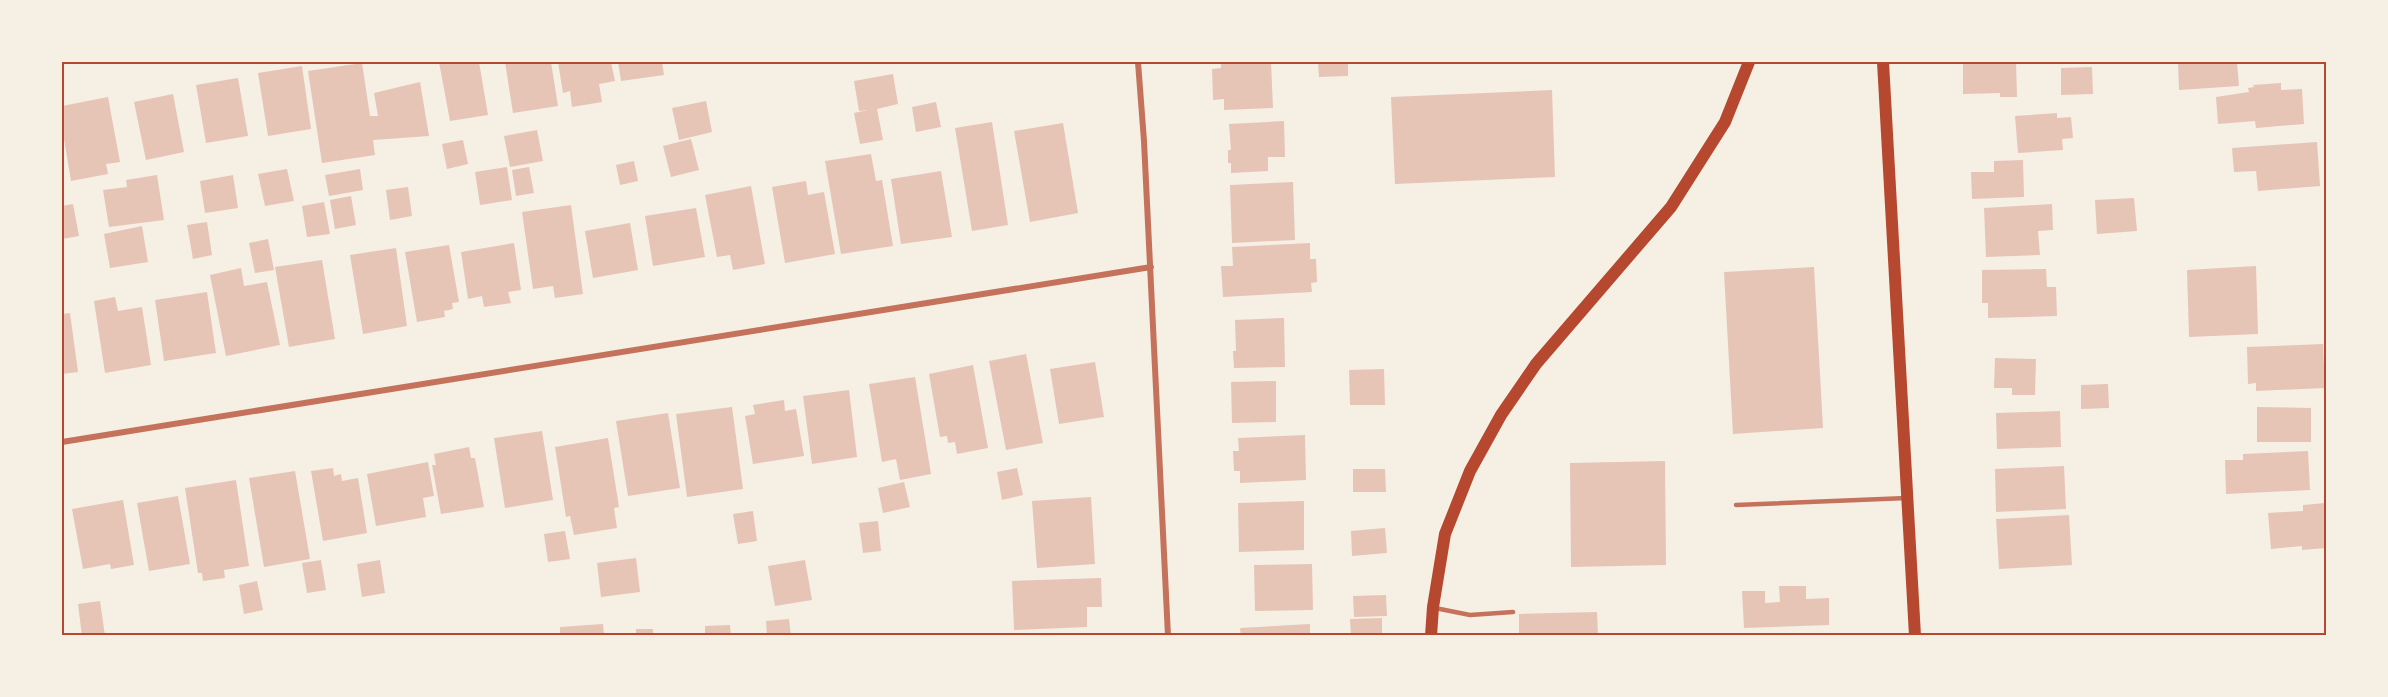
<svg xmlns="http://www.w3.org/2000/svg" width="2388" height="697" viewBox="0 0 2388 697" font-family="'Fira Sans Condensed',sans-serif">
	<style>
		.building { fill: #e6c5b7 }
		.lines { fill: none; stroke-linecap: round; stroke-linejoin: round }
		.service { stroke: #c5725c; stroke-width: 4.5 }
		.minor { stroke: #c5725c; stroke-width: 6 }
		.secondary { stroke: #b5482f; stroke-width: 12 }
		.neatline { fill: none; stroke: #b5482f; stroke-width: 2 }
	</style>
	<rect width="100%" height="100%" fill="#f6efe4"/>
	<path class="building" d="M439 62H479L488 115 450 121Z
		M505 62H551L558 106 513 113Z
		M558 62H611L615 81 599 84 602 102 572 107 570 91 563 93Z
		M618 62H662L664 75 621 81Z
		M1221 62H1271L1273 108 1224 110V99L1213 100 1212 69 1221 68Z
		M1318 62H1348V76L1319 77Z
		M1963 62H2016L2017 97H2000V93L1963 94Z
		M2178 62H2237L2239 86 2179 90Z
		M362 63 370 116H378L374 93 420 82 429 136 373 140 375 155 322 163 308 71Z
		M302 66 311 129 268 136 258 73Z
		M2092 67 2093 94 2061 95V68Z
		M893 74 898 104 877 109 883 140 860 144 854 113 868 110 859 111 854 81Z
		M238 78 248 136 206 143 196 85Z
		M2281 83V90L2302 89 2304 124 2256 128 2255 121 2218 124 2216 97 2249 92 2248 88 2254 87 2253 85Z
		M1552 90 1555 177 1395 184 1391 97Z
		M173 94 184 152 146 160 134 102Z
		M108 97 120 162 106 164 108 174 71 181 62 127V106Z
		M706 101 712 132 679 140 672 108Z
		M936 102 941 127 916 132 912 107Z
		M2057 113V118L2071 117 2073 138 2062 139 2063 150 2018 153 2015 116Z
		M1284 121 1285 157H1268V171L1231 173V163H1228V150H1231L1229 124Z
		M992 122 1008 225 972 231 955 128Z
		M1063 123 1078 213 1030 222 1014 131Z
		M537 130 543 161 510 167 504 136Z
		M691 139 699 170 671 177 663 146Z
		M463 140 468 164 447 169 442 144Z
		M2317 142 2320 186 2258 191 2256 171 2234 172 2232 148Z
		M871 154 876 181 882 180 893 246 841 254 825 161Z
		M2023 160 2024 197 1972 199 1971 172H1994V161Z
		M634 161 638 181 620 185 616 165Z
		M507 167 512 200 480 205 475 172Z
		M529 167 534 193 516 196 512 170Z
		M287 169 294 201 265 206 258 174Z
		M360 169 363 190 329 196 325 175Z
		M941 171 952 237 901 244 891 179Z
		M157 175 164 220 109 227 103 190 127 187 126 180Z
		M233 175 238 208 205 213 200 181Z
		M806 181 808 195 824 192 835 254 785 263 772 187Z
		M1293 182 1295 240 1232 243 1230 185Z
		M751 186 765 264 733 270 730 255 717 257 705 195Z
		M408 187 412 216 390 220 386 190Z
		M351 196 356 225 335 229 330 200Z
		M2134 198 2137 231 2097 234 2095 200Z
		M324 202 330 234 307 237 302 206Z
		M73 204 79 236 62 239V206Z
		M2052 204 2053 230 2038 231 2040 255 1986 257 1984 208Z
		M571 205 583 294 555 298 553 286 533 289 522 212Z
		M696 208 705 257 653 266 645 216Z
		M207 222 212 255 193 259 187 225Z
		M630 223 638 270 593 278 585 231Z
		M142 226 148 262 110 268 104 234Z
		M268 239 274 270 255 273 249 243Z
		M514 243 521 290 508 292 511 303 484 307 482 296 468 299 461 252Z
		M1310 243V259H1316L1317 282 1311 283 1312 292 1223 297 1221 266H1233L1232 247Z
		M449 245 459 302 452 303 453 309 444 311 445 317 417 322 405 252Z
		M396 248 407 326 363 334 350 255Z
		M322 260 335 339 289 347 275 267Z
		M2256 266 2258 334 2189 337 2187 270Z
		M1814 267 1823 428 1733 434 1724 272Z
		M241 268 244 286 267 282 280 345 226 356 210 275Z
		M2046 269 2047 287H2056L2057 316 1988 318V303H1982V270Z
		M207 292 216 353 164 361 155 300Z
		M115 297 118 311 142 307 151 365 105 373 94 301Z
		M70 313 78 372 62 374V314Z
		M1284 318 1285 367 1234 368 1233 351H1236L1235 320Z
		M2323 344 2325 388 2256 391V383L2248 384 2247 347Z
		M1026 354 1043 443 1006 450 989 361Z
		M1995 358 2036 359 2035 395H2012V388H1994Z
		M1095 362 1104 417 1059 424 1050 369Z
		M973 365 988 448 957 454 955 442 948 443 947 436 940 437 929 374Z
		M1384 369 1385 405H1350L1349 370Z
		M915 377 931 474 900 480 896 459 882 462 869 384Z
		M1276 381V422L1232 423 1231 382Z
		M2108 384 2109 408 2081 409V385Z
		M849 390 857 457 812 464 803 396Z
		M784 400 785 411 796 409 804 456 753 464 745 416 755 414 753 405Z
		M732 407 743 489 687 497 676 414Z
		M2257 407 2311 408V442H2257Z
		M2060 411 2061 447 1997 449 1996 413Z
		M668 413 680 488 628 496 616 421Z
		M542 431 553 500 505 508 494 438Z
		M1305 435 1306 480 1240 483V471H1234L1233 451H1239L1238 438Z
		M608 438 619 507 614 508 617 528 574 535 570 516 566 517 555 447Z
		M469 447 471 458H475L484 507 441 514 432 465H436L434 454Z
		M2308 451 2310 490 2226 494 2225 460H2243V454Z
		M1665 461 1666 565 1571 567 1570 463Z
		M428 462 434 496 423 498 426 517 376 526 367 474Z
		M2064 466 2066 509 1996 512 1995 469Z
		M333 468 334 476 341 474 342 481 358 478 367 533 323 541 311 471Z
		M1017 468 1023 495 1002 500 997 472Z
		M1353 469H1385L1386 492H1353Z
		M295 471 310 559 264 567 249 478Z
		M236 480 249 566 224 570 225 578 203 581 202 573H198L185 488Z
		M904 482 910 507 883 513 878 488Z
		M178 496 190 564 149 571 137 503Z
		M1091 497 1095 564 1037 568 1032 501Z
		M123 500 134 565 111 569 110 564 83 569 72 509Z
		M1304 501V550L1239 552 1238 503Z
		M2326 503V548L2302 550V546L2271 549 2268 513 2303 511V505Z
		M753 511 757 541 738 544 733 514Z
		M2069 515 2072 565 1999 569 1996 519Z
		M878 521 881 551 863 553 859 523Z
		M1385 528 1387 553 1352 556 1351 531Z
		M565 531 570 559 548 562 544 534Z
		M636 558 640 592 601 597 597 563Z
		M321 560 326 590 307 593 302 563Z
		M380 560 385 593 362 597 357 564Z
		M805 560 812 600 775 606 768 566Z
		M1312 564 1313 610 1255 611 1254 565Z
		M1101 578 1102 607H1087V627L1014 630 1012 581Z
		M257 581 263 610 244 614 239 585Z
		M1779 586H1806V599L1829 598V625L1744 628 1742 591H1765V603L1780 602Z
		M1386 595 1387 616 1354 617 1353 596Z
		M100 601 105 636H82L78 604Z
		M1597 612 1598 636H1519V614Z
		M1382 618V636H1351L1350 619Z
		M789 619 791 636H767L766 621Z
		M603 624 604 636H560V627Z
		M1310 624V636H1241L1240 628Z
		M730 625 731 636H705V626Z
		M636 629H653V636H636Z"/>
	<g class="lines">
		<path class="service" d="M1736 505 1907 498
			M1435 608 1470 615 1513 612"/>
		<path class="minor" d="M1138 62 1144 141 1168 636
			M62 442 1151 267"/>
		<path class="secondary" d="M1883 62 1915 636
			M1431 636 1433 607 1445 534 1470 471 1501 415 1536 364 1671 207 1725 122 1749 62"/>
	</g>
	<rect width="2388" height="697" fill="none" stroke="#f6efe4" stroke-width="126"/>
	<rect x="63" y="63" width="2262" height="571" class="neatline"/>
</svg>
